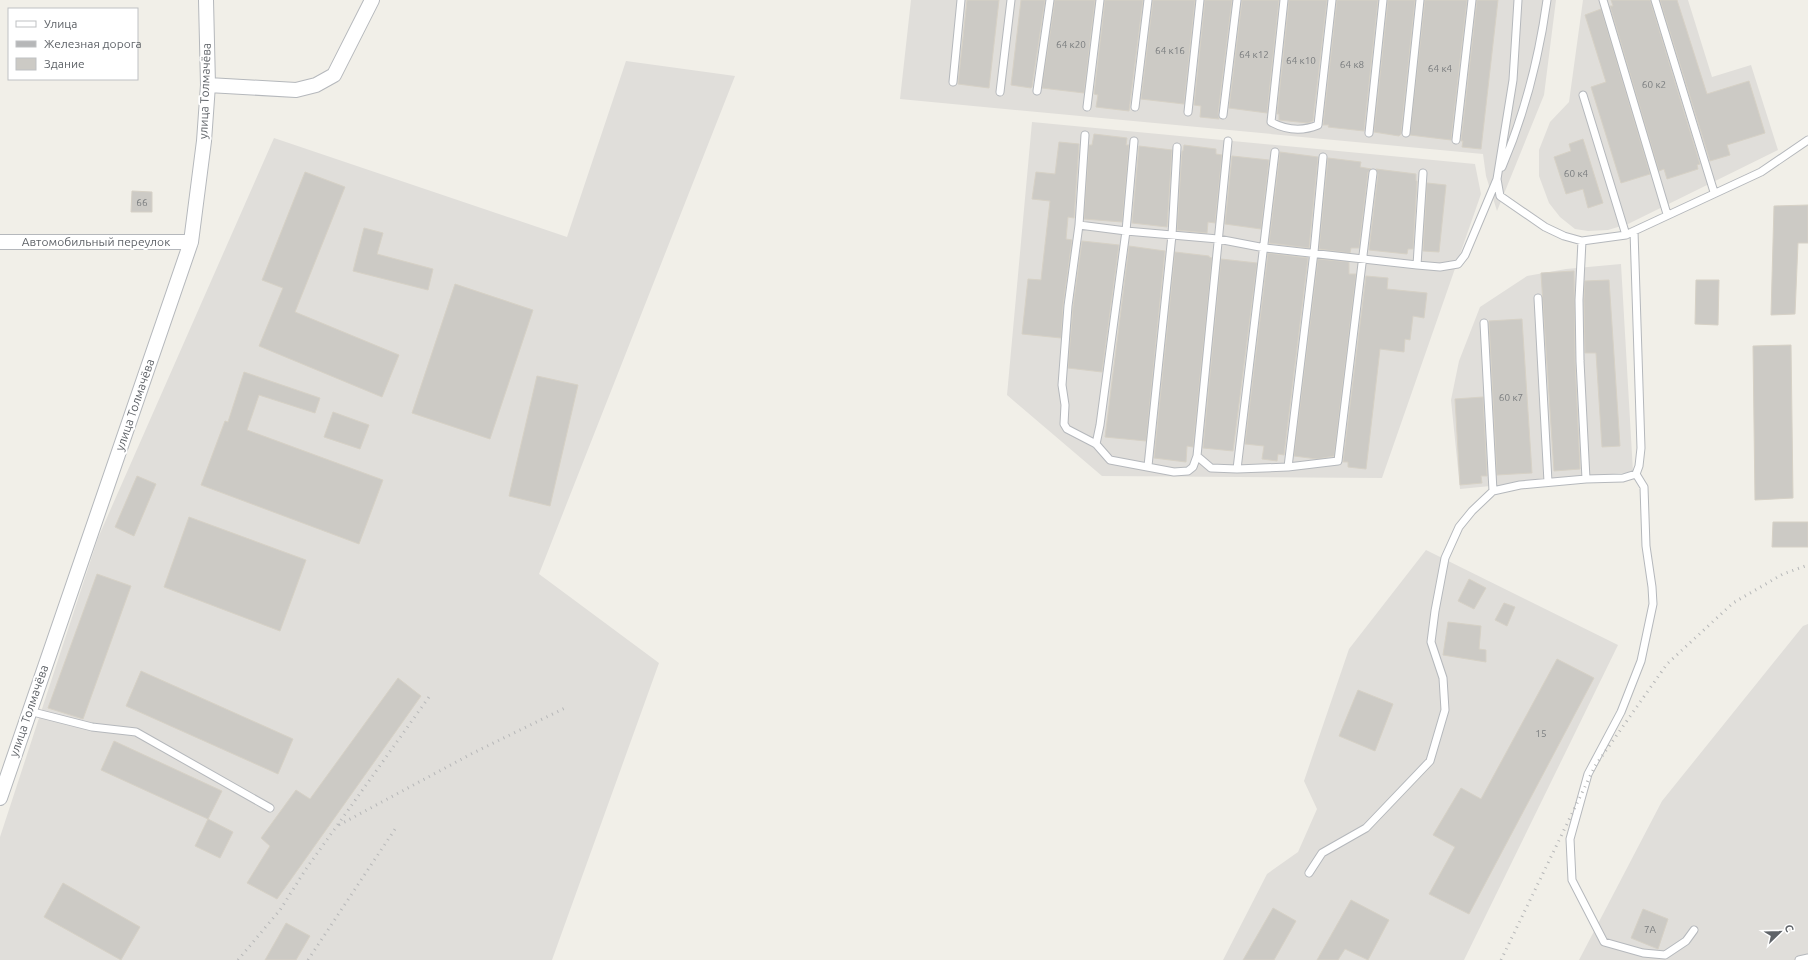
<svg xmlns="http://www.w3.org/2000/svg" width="1808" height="960" viewBox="0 0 1808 960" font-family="Ubuntu,sans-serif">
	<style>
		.industrial { fill: #e0deda }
		.building { fill: #cccac5; stroke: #d6d1c6 }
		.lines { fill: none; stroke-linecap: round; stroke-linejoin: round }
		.service-casing { stroke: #b5b8bc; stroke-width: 9 }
		.minor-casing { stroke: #b5b8bc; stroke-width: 16 }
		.service { stroke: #fff; stroke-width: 7 }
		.minor { stroke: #fff; stroke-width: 14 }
		.rail { stroke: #b6b7b8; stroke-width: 3; stroke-dasharray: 1 5; stroke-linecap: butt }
		.labels { text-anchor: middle; stroke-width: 4; stroke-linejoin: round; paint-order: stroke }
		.number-label { font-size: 10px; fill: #7a7d7f }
		.street-label { font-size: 12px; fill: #5f6368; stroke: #fff }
	</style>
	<rect width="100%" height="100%" fill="#f1efe8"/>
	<path class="industrial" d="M911 0H1556L1544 95 1497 211 1486 176 1483 154 900 99Z
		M1583 0H1688L1712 77 1751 65 1778 150 1628 224 1608 230 1588 231 1575 229 1560 217 1549 203 1539 176V150L1550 122 1569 102Z
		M626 61 735 76 539 574 659 663 552 960H0V837L98 538 274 138 567 237Z
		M1032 122 1475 164 1481 194 1382 478 1102 476 1007 395Z
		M1621 264 1633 472 1460 489 1451 400 1459 361 1480 307 1527 276 1566 269Z
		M1426 550 1618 645 1464 960H1223L1267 874 1298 852 1317 809 1304 781 1349 649Z
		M1808 624V960H1579L1662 801 1803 626Z"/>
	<path class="building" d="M967 0H999L989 88 958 84Z
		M1021 0H1045L1032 87 1031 88 1011 85Z
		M1055 0H1095L1084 93 1042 88Z
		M1105 0H1143L1129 111 1096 107 1098 95 1094 94Z
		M1153 0H1195L1184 104 1141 99Z
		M1205 0H1232L1218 114 1219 119 1200 117 1201 106 1194 105Z
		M1242 0H1279L1267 113 1229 108Z
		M1289 0H1327L1313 121 1308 123 1279 120V114H1277Z
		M1337 0H1378L1364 131 1328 127 1329 125H1323Z
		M1388 0H1415L1401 134 1399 136 1374 132Z
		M1425 0H1467L1451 140 1410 135Z
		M1477 0H1498L1481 149 1462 147 1463 141H1461Z
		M1611 0H1650L1700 164 1697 165 1698 169 1667 179 1664 169 1659 171 1610 6H1613Z
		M1660 0H1677L1707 94 1749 81 1765 133 1727 145 1730 155 1710 161Z
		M1601 9 1650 174 1621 183 1591 87 1606 82 1585 15Z
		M1094 134 1127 138 1126 145H1129L1122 222 1084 219 1089 145H1092Z
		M1583 139 1603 203 1588 208 1583 189 1566 194 1554 157 1571 151 1569 144Z
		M1059 142 1079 144 1074 218 1068 217 1066 239 1072 240 1063 306 1061 338 1022 334 1028 279 1041 280 1050 201 1032 199 1036 172 1055 174Z
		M1184 145 1216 149V154L1222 155 1215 223 1208 222 1207 233 1177 230 1182 151H1183Z
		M1139 146 1172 150 1167 227 1132 223Z
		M1280 152 1318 157 1309 248 1269 243Z
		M1232 156 1269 160 1261 229 1225 224Z
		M1328 158 1361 162 1360 167 1371 169 1368 172 1359 248H1351L1350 253 1319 249Z
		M1376 169 1416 174V181H1417L1413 249H1408L1407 254 1369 250 1378 174Z
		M305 172 345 187 295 312 399 355 382 397 259 346 283 288 262 280Z
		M1427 183 1446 185 1439 252 1423 251Z
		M132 191 152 192V212H131Z
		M1808 205V243H1798L1795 314 1771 315 1774 206Z
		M364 228 383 233 377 254 433 269 428 290 353 271Z
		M1082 241 1119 245 1102 372 1068 368 1073 307Z
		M1129 246 1165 251 1146 441 1105 437Z
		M1175 252 1209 256V257L1212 258 1193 447 1187 446 1186 462 1154 458Z
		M1268 253 1308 258 1284 455 1278 454 1277 461 1262 459 1264 446 1245 444Z
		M1221 259 1257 263 1233 451 1203 448Z
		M1318 259 1349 262V274H1356L1334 456 1317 459 1294 456Z
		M1574 271 1575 361 1580 469 1554 471 1541 273Z
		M1366 276 1388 278 1387 289 1427 293 1424 318 1413 316 1410 340 1405 339 1404 352 1380 349 1366 469 1348 467V462H1343Z
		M1609 280 1620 446 1602 447 1596 353H1585L1584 300 1585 281Z
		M1696 280H1719L1718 325 1695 324Z
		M455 284 533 310 490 439 412 413Z
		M1522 319 1532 473 1497 475 1489 321Z
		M1791 345 1793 498 1755 500 1753 346Z
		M244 372 320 398 315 413 259 395 247 430 383 480 359 544 201 485 225 421 228 422Z
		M537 376 578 385 550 506 509 496Z
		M1483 397 1487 476H1481L1482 483 1460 485 1455 399Z
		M333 412 369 425 360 449 324 437Z
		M137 476 156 484 134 536 115 527Z
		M189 517 306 560 280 631 164 587Z
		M1773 522H1808V547H1772Z
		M97 574 131 586 83 719 48 708Z
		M1469 579 1486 588 1474 609 1458 601Z
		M1504 603 1515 607 1507 626 1495 620Z
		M1448 622 1481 626 1479 649 1486 650V662L1443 655Z
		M1557 659 1594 678 1469 914 1429 894 1455 847 1433 835 1461 788 1481 799Z
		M141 671 293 739 278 774 126 706Z
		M398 678 421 696 277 899 247 883 270 846 261 838 296 790 310 799Z
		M1358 690 1393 704 1375 751 1339 736Z
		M114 741 222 791 208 819 101 770Z
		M208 819 233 832 220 858 195 846Z
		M63 883 140 927 121 960 44 917Z
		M1351 900 1389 920 1368 960 1345 949 1338 960H1317Z
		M1273 908 1296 921 1274 960H1243Z
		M1643 909 1668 919 1658 949 1631 938Z
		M286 923 310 936 296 960H265Z"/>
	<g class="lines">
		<defs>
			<path id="service" d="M1284 0 1271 122C1286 130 1301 132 1318 125L1332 0
				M1603 0 1667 214
				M1655 0 1714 192
				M953 82 961 0
				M1037 91 1050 0
				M1000 92 1011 0
				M1583 95 1626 235
				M1087 107 1100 0
				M1135 107 1148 0
				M1188 112 1200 0
				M1223 115 1237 0
				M1369 133 1383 0
				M1406 133 1420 0
				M1085 135 1079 225 1068 306 1062 385 1065 405 1064 424 1067 429 1096 444 1110 460 1174 472 1188 471 1193 467 1197 456 1211 468 1237 469 1288 467 1338 461 1373 173
				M1456 140 1472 0
				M1502 167C1525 113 1539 58 1547 0
				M1497 179 1500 196 1545 227 1564 236 1582 241 1626 235 1634 231
				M1079 225 1126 231 1218 239 1265 248 1417 265 1440 267 1458 264 1465 255 1497 179 1513 80 1518 0
				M1582 241 1579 300 1580 361 1586 479
				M1417 265 1423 173
				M1538 298 1548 482
				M1484 323 1493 491
				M1096 444 1100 425 1126 231 1134 141
				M1197 456 1228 141
				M1148 466 1172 235 1177 147
				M1288 467 1314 252 1323 157
				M1237 469 1275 152
				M1636 474 1644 487 1646 546 1652 587 1653 604 1641 661 1621 712 1588 774 1570 839 1572 880 1604 942 1643 953 1665 955 1686 941 1694 930
				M29 711 92 727 136 732 270 808
				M1309 873 1322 853 1366 828 1430 761 1445 710 1443 678 1431 642 1435 611 1445 558 1459 527 1472 511 1493 491 1520 485 1586 479 1623 478 1636 474 1639 466 1641 448 1634 231 1761 172 1808 140
				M1799 960 1808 958"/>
			<path id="minor" d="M208 85 296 90 316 85 334 75 372 0
				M0 242H191
				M0 798 191 242 204 141 208 85 206 0"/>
		</defs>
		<use href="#service" class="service-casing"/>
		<use href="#minor" class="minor-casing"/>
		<use href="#service" class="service"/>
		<use href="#minor" class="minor"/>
		<path class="rail" d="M339 825 473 753 565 708
			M238 960 280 910 306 869 429 697
			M308 960 395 829
			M1501 960 1595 766 1667 664 1733 603 1783 574 1808 565"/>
	</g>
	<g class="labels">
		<g class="number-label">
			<text x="1071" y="48">64 к20</text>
			<text x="1170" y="54">64 к16</text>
			<text x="1254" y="58">64 к12</text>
			<text x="1301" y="64">64 к10</text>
			<text x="1352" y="68">64 к8</text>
			<text x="1440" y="72">64 к4</text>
			<text x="1654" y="88">60 к2</text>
			<text x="1576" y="177">60 к4</text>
			<text x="142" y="206">66</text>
			<text x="1511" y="401">60 к7</text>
			<text x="1541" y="737">15</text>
			<text x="1650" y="933">7А</text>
		</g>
		<g class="street-label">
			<text transform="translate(205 91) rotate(-88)" y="4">улица Толмачёва</text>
			<text x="96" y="246">Автомобильный переулок</text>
			<text transform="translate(135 405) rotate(-71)" y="4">улица Толмачёва</text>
			<text transform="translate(29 711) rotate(-71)" y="4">улица Толмачёва</text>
		</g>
	</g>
	<rect x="8" y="8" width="130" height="72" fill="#ffffff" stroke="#bfc1c3"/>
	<rect x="16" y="21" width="20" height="6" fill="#ffffff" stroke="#bfc1c3"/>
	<text x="44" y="28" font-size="12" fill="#5f6368">Улица</text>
	<rect x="16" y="41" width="20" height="6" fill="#b6b7b8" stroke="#bfc1c3"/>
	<text x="44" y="48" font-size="12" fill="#5f6368">Железная дорога</text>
	<rect x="16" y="58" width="20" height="12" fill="#cccac5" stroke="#bfc1c3"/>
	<text x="44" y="68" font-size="12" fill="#5f6368">Здание</text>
	<g transform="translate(1780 932) rotate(67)" stroke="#ffffff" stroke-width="3" paint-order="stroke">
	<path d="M0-3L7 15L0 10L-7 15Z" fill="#5f6368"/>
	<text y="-6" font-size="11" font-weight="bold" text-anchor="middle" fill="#5f6368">С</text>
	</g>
</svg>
